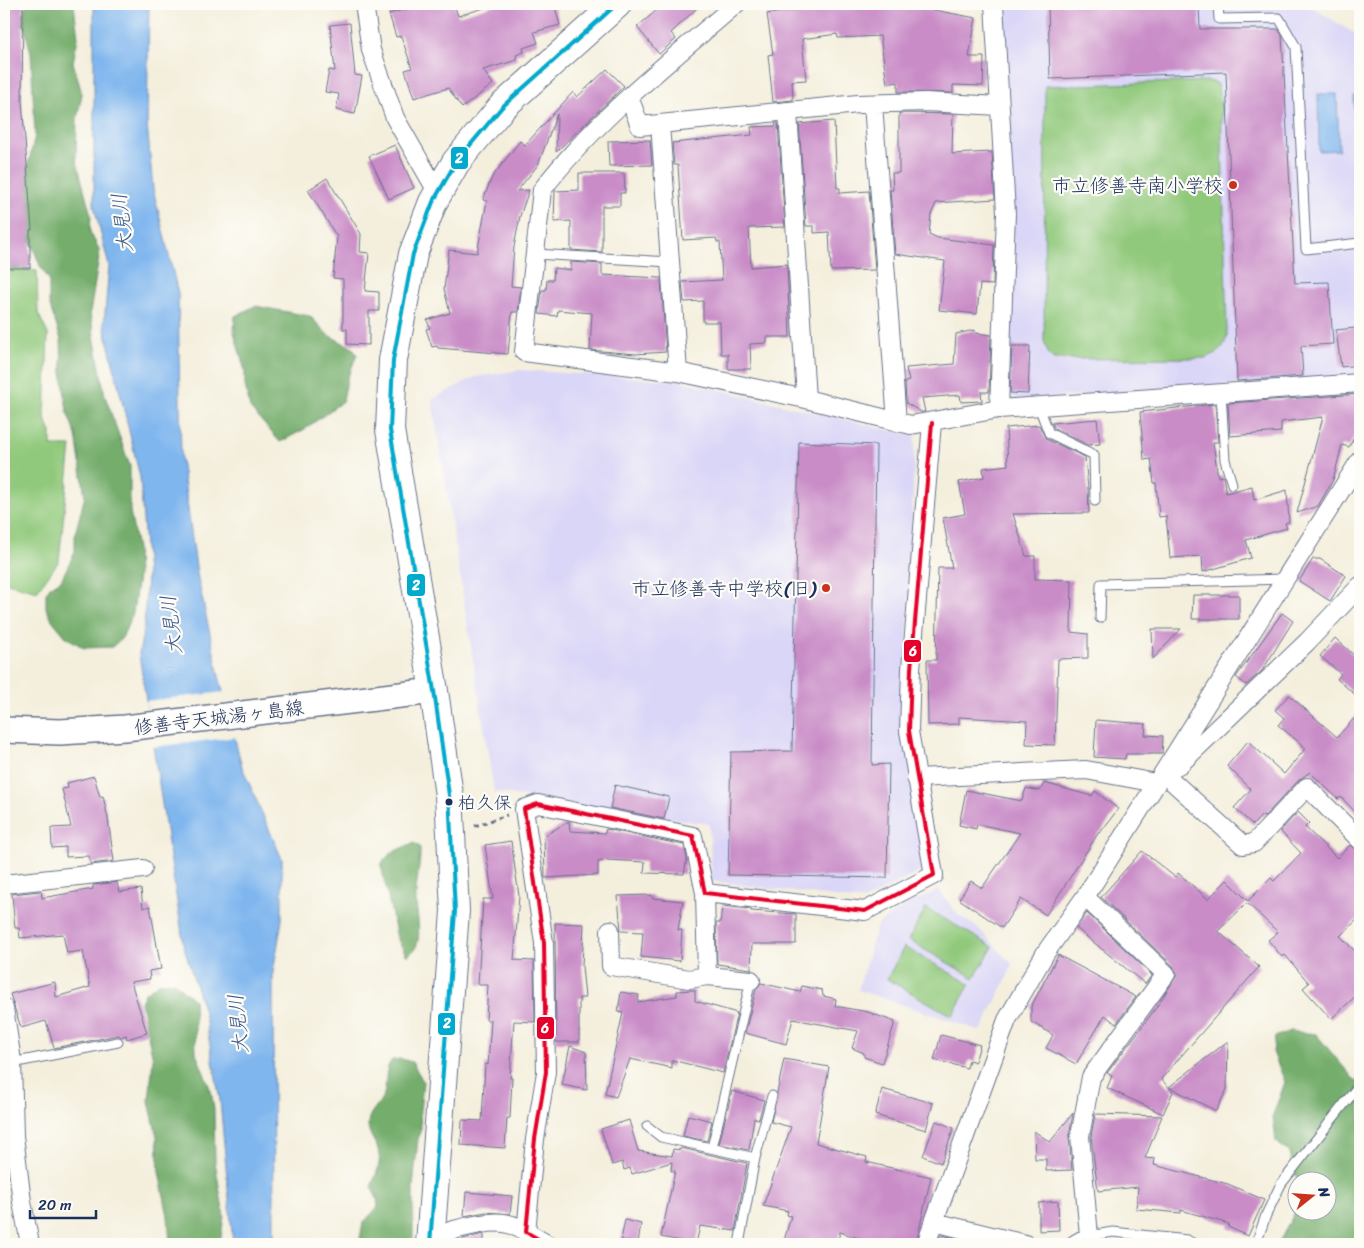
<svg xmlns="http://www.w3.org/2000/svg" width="1364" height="1248" viewBox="0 0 1364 1248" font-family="Sriracha,'Klee One',sans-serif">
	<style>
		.built { fill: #dad6f7 }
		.green { fill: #91c97c; stroke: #567c6d }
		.forest { fill: #74ad6c; stroke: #486e65 }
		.water { fill: #7fb6ee; stroke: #4d72a6 }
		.pier { fill: #f4efdd }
		.building { fill: #c98cc7 }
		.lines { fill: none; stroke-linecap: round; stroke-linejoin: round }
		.service-casing { stroke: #67728a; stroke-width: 11 }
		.minor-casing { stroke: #67728a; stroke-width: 20 }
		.secondary-casing { stroke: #67728a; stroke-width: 28 }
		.primary-casing { stroke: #67728a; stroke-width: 30 }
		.path { stroke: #67728a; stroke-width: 3; stroke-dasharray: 4 4; stroke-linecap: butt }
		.service { stroke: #fff; stroke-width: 9 }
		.minor { stroke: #fff; stroke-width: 18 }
		.secondary { stroke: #fff; stroke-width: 25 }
		.primary { stroke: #fff; stroke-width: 28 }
		.bus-1-casing { stroke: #fdfcf7; stroke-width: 8 }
		.bus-2-casing { stroke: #fdfcf7; stroke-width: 8 }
		.bus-1 { stroke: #00a9ce; stroke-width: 4 }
		.bus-2 { stroke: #e4002b; stroke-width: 4 }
		.poi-dot { fill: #c8321e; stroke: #fdfcf7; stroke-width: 2 }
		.bus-dot { fill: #1b2f5e; stroke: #fdfcf7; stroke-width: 2 }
		.labels { text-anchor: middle; stroke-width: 4.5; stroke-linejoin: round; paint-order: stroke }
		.bus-label { font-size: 18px; fill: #1b2f5e; stroke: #fdfcf7; text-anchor: start }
		.poi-label { font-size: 19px; fill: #1b2f5e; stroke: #fdfcf7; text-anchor: end }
		.street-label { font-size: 19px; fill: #1b2f5e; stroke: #fdfcf7 }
		.water-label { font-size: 20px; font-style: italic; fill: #395889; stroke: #fdfcf7 }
		.line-badge { stroke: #fdfcf7; stroke-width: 2 }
		.badge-label { font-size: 14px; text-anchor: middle; font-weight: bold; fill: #fff }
	</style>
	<rect width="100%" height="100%" fill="#fdfcf7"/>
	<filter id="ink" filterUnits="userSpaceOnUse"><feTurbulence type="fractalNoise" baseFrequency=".02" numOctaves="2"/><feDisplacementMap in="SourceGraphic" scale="10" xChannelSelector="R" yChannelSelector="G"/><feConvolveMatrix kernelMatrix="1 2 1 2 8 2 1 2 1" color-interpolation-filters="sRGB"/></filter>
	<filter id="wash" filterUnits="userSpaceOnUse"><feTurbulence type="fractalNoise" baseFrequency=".0096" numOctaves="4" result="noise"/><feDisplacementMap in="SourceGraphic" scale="20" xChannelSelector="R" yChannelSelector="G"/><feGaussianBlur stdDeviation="1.12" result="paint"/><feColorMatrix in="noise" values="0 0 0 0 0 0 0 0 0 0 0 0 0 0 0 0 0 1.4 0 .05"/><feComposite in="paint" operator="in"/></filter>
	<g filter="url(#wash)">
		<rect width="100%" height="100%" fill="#f4efdd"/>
		<path class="built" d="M1013 4H1279L1312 7 1360 37V376L1015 400 1006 388 1014 253 1001 17Z
			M520 370 681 381 915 436 904 728 925 869 863 901 712 881 709 824 494 792 432 399 475 377Z
			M939 890 958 915 978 928 1013 965 981 1031 858 990 877 925 908 904Z"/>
		<path class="green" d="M1209 81 1217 83 1221 102 1227 336C1223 350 1218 353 1205 358L1054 359 1049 355 1044 341 1045 86Z
			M4 267 37 271 38 313 48 334 45 419 51 432V446H71L59 561 37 591 4 582Z
			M926 908 993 947 974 978 908 940Z
			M904 947 970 984 952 1016 887 979Z"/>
		<path class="forest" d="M27 4H74L78 38 73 62 82 94 77 119 76 159 91 215 90 232 100 251 90 313 105 396 130 466V511L137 549 138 576 133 613 122 638 112 647 84 648 66 637 52 620 46 608V593L50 587 61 580 75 552V534L85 496 76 435 67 412 62 372 61 340 49 303V279L41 268 29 237 27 169 35 136 31 53 22 18Z
			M255 306 310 316 328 335 353 348 357 355 347 379 343 401 305 429 280 442 250 408 245 385V371L234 332 235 316Z
			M414 843 420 847C421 865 415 884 416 902 417 915 420 927 418 941 416 949 413 952 407 956L397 938 381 865C388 852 401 848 414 843Z
			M174 982 194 1000 196 1053 211 1091 214 1109 215 1162 224 1216 220 1244H170L168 1216 159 1172 157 1137 149 1101 153 1059 141 1002 145 993 159 983Z
			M1290 1031 1316 1034 1356 1082 1360 1079V1244H1278L1296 1210H1326V1180H1298L1288 1151 1276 1142 1273 1115 1285 1082 1273 1052 1275 1037Z
			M401 1059 412 1062 423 1081 420 1112 421 1128 418 1139 413 1187V1244H359L363 1223 378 1207 377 1198 371 1187C375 1177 381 1165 379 1153 377 1143 368 1136 368 1124 368 1113 378 1106 383 1097 388 1085 383 1070 392 1060Z"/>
		<path class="water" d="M94 4H149L147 124 153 189 178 293 181 459 197 574 219 676 242 767 282 859V920L273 972 274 1244H233L220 1100 204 1012 184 947 139 654 144 627 147 575 140 477 104 325 109 266 94 206Z
			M1318 94H1337L1339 150 1319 151Z
			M1360 95V175H1356L1354 96Z"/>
		<path class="pier" d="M225 692 237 737 152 747 146 701Z"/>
		<g id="blocks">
			<path class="building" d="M4 4H23L22 101 32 230H30V268H4Z
				M424 4H454L458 16 497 4H554L560 25 534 32 538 43 523 48 524 52 516 55 517 60 483 70 493 84 462 108 448 88 414 98 405 70 412 68 401 36 396 37 389 14Z
				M664 4H701L671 33 676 39 659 54 637 27Z
				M837 4H902L976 18 969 57H984L983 86 953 85V93L898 92V82L887 84 880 36 838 38 837 34 802 39 806 80 792 81 793 100 773 102 768 55 773 54 767 14Z
				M1048 4H1199L1200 29H1278L1282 35 1295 283 1329 282 1333 344 1301 346 1303 376 1237 381 1226 72 1050 79Z
				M350 23 355 75 362 76 355 114 336 110 339 94 325 92 329 70 335 71 330 25Z
				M607 69 624 86 556 152 557 114 538 165 517 191 529 190 520 216 514 247 511 286 521 287 518 312H512L508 354 438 348 437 346 432 347 426 329 430 328 427 320 450 313 444 289 449 250 477 253 487 201 483 200 492 177 520 141 525 145 573 92 577 97Z
				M899 113 953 114 952 154 992 152 995 199 936 203 931 215 929 234 938 238 994 245 993 285 980 284 977 314 939 310 945 261 895 254 890 190H893L892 173H899Z
				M834 121 837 188H840V193L869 191 875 270 831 271 829 232 814 233V226H806L799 124Z
				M775 123H778L785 227 749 228 751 267 787 264 790 337H767V343L750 344 751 369H728V354H721L720 322H703V301L684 302 682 282 722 280 720 242H717L716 238 683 240 678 165H674L672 143 752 135 751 127 776 126Z
				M650 140 652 165 609 166 608 141Z
				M395 145 414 188 389 199 369 156Z
				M579 173H624L625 193H620V206H602V252L571 250V221L554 222 555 191 579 190Z
				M327 178 361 234 360 252 369 253 365 291 379 292V311H369V345L347 344V329H343V279L333 278 337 237 308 190Z
				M571 262 602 264V275L661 278 666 352 636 354 590 350 592 313 558 310 557 316 539 314 542 290H546L547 280H553L554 268 571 270Z
				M1355 328 1359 365 1341 367 1336 330Z
				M975 330V333L991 335 989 392H981L982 401 961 402 960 395 922 398 925 412H921L906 403 905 382 909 381 906 368 954 364 956 334Z
				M1012 346H1030L1028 394 1010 393Z
				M1360 394V426L1349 447 1342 445 1333 480 1318 506 1297 513 1323 417 1281 422V432L1230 436 1228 403Z
				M1215 404 1218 442H1213L1218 477 1223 476 1226 493 1252 486 1254 500 1287 490 1289 522 1285 523 1287 528 1246 540 1251 558 1203 572 1202 556 1170 558 1166 516 1159 517 1156 483H1154L1151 459 1144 460 1140 412Z
				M1097 419 1100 444 1088 445 1054 428 1052 423Z
				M1039 425 1046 439 1085 457 1088 489 1089 513 1013 514 1026 556H1035V579L1072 580 1071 632 1088 634V658L1058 659 1055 745 1026 744 1027 721 959 717V724L928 725 927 660H936L938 568H952L943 518 965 514 959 482 984 477 983 468 1008 465 1006 428Z
				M799 442 876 445 872 765 889 764 887 878 728 875 731 752 792 751Z
				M1313 559H1320L1346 576 1330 601 1299 581Z
				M1193 595H1239V619H1192Z
				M1282 613 1293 621 1262 671 1246 685 1236 677Z
				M1152 629H1181L1153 659Z
				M1335 638 1356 657 1360 652V699L1337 679 1341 674 1320 656Z
				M1289 695 1337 737 1360 712V817L1341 797 1338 799 1310 772 1299 780 1264 817 1262 815 1253 825 1234 808 1251 789 1227 766 1248 741 1284 774 1306 748 1278 725 1284 718 1275 710Z
				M1096 720 1146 724 1145 735 1163 736 1162 754H1126L1125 759 1094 757Z
				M94 776 100 797 103 796 108 819 114 861 90 864 89 856 66 857V847L52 848 51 828 71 827 62 789 68 788 67 783Z
				M1044 783 1092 796 1095 791 1118 809 1100 833 1099 832 1046 915 1021 899 1002 928 959 899 971 881 982 888 1020 833 977 824 976 829 959 825 966 790 1022 801 1026 788 1040 791Z
				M615 785 669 797 664 819 610 808Z
				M1298 812 1309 823 1305 827 1337 858 1350 845 1360 850V917L1340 936 1360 956V992L1331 1019 1303 988 1309 983 1285 955 1282 957 1268 940 1278 932 1247 903 1218 931 1259 967 1161 1079 1173 1092 1163 1114 1107 1088 1112 1076 1107 1073 1156 1008 1177 975 1173 966 1101 897 1142 851 1175 877 1178 873 1208 899 1227 880 1248 901 1271 878 1274 881 1301 853 1280 831Z
				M569 821 570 831 605 833 606 829 684 845 687 858 684 874 644 873 645 862 607 860 598 862V875L545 878 544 836Z
				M511 841 519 896 514 960 534 961 535 1022 514 1021 510 1078H512L510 1118H507L505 1148 461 1145 462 1120 482 1121 485 1064 488 1065 491 1020H486L488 985H478L483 899H493L485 845Z
				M117 882 119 892 141 889 143 908 150 906 161 969 149 971 150 979 131 982 147 1033 127 1039 126 1035 121 1037 119 1035 54 1048 46 1021 21 1028 10 994 55 982 56 997 90 987 83 951 67 953 63 934 20 938 19 928H15L12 894 41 891 42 898 93 889V885Z
				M652 895V898L683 901 678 930H682L680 961 641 957 643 932 621 931 618 896Z
				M722 906 751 909V911L796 914V944H752L751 969 717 964 716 923H720Z
				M1087 913 1152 975 1145 984 1076 928Z
				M555 923 584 924 582 966 585 998H579V1042H556Z
				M1058 955 1136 997 1116 1024 1105 1015 1076 1064 1046 1048 1053 1035 1031 1022V1007Z
				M761 983 800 992 802 986 822 990 823 996 836 999 835 1006 868 1012 895 1022 882 1063 864 1057V1053L852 1048 858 1031 793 1019 786 1044 745 1033 756 989Z
				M695 990V1001L737 1013 723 1073 672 1060V1068L630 1059 616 1097 605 1094 623 1013 618 1012 621 992 639 995 638 1002 677 996V991Z
				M941 1035 980 1045 975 1062 969 1060 967 1068 934 1060Z
				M1228 1041 1227 1089 1216 1111 1169 1087Z
				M570 1046 586 1052 587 1090 562 1085Z
				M784 1059 829 1067 816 1143 867 1157 866 1162 931 1177 916 1244H877L840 1232 837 1244H783L791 1216 787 1215 788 1211 763 1206 791 1127 771 1122Z
				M882 1089 933 1103 926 1130 875 1115Z
				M732 1091 764 1100 759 1119 754 1118 749 1150 719 1144Z
				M1073 1113 1069 1137 1072 1170 1046 1171V1159H1035L1034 1131 1050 1142Z
				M1095 1114 1162 1116 1145 1158 1155 1159 1154 1165 1228 1184 1264 1200 1248 1236 1228 1227 1229 1224 1181 1210V1213L1136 1209 1138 1187 1098 1191 1091 1137Z
				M688 1115 712 1121 707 1141 683 1136Z
				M629 1120 638 1151 672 1156 673 1149 680 1150 681 1148 747 1163 735 1231 700 1226 696 1244 661 1237 675 1171H671L672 1162 632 1174 630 1168 624 1170 622 1162 612 1165 601 1129Z
				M936 1121 954 1128 941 1163 923 1156Z
				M466 1192 512 1196 510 1214 486 1212 464 1216Z
				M1058 1201 1059 1230 1039 1231V1203Z
				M625 1220 641 1224 638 1243 621 1240Z
				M484 1234V1244H462L463 1239Z
				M941 1235 973 1242 972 1244H937Z"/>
		</g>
	</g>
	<g filter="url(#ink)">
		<use href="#blocks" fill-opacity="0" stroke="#67728a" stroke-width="1"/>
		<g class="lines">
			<defs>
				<path id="service" d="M1218 4 1219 19 1279 18 1296 47 1306 249 1360 243
					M535 254 670 262
					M1221 393 1225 460 1232 484
					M1039 407 1049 433 1094 455 1095 501
					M1100 618 1101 584 1285 579
					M12 1063 118 1042
					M647 1126 661 1137 755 1158
					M712 1148 751 980
					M1089 1236 1113 1232 1187 1240 1194 1244
					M739 1244 755 1158 772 1096
					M1256 1244 1266 1215 1281 1184 1360 1084"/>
				<path id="minor" d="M364 4 371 50 395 118 438 193
					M736 4C669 62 596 119 542 190L524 352 678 372 806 399 911 425 999 409 1360 383
					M994 4 1006 213 999 409
					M629 97 640 126 858 104 926 102 999 106
					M873 104 897 422
					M788 111 806 399
					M660 124 678 372
					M1360 586 1307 642 1180 764 1163 773 1243 845 1254 843 1307 787 1360 840
					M916 778 1086 770 1156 783
					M4 884 143 869
					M705 893 707 976
					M610 930 611 966 689 979 707 976 751 980
					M4 1008 12 1061 14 1136 22 1202 30 1244
					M934 1222 1025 1244
					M431 1236C452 1231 491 1217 512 1225 516 1226 521 1230 526 1232
					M547 1244 526 1232 535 1139 546 1072 544 943 524 809 538 804 693 836 705 893 865 911 934 875 909 731 911 669 932 423
					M926 1244 1007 1020 1046 952 1085 897 1360 460
					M1075 1244 1089 1236 1080 1136 1091 1077 1166 974 1085 897"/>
				<path id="secondary" d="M4 730 60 732 125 728 434 691"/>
				<path id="primary" d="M430 1244 455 911 449 795 434 691 390 430 393 360 413 254 433 202 456 162 502 107 617 4"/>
			</defs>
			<use href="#service" class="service-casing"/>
			<use href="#minor" class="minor-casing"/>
			<use href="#secondary" class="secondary-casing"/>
			<use href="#primary" class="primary-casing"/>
			<path class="path" d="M475 826 507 815"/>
			<use href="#service" class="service"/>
			<use href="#minor" class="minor"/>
			<use href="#secondary" class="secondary"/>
			<use href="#primary" class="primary"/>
			<defs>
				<path id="bus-1" d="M430 1244 455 911 449 795 434 691 390 430 393 360 413 254 433 202 456 162 502 107 617 4"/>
				<path id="bus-2" d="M547 1244 526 1232 535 1139 546 1072 544 943 524 809 538 804 693 836 705 893 865 911 934 875 909 731 911 669 932 423"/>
			</defs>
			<use href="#bus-1" class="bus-1-casing"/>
			<use href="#bus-2" class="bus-2-casing"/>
			<use href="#bus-1" class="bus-1"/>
			<use href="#bus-2" class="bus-2"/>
		</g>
	</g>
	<g class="poi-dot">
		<circle cx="1233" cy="185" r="5"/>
		<circle cx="826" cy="588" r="5"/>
	</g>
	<circle class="bus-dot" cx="449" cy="802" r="4.5"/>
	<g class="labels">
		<g class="bus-label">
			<text x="458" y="809">柏久保</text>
		</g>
		<g class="poi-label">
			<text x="1223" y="192">市立修善寺南小学校</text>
			<text x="816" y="595">市立修善寺中学校(旧)</text>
		</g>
		<g class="street-label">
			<text transform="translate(219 717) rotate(-7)" y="7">修善寺天城湯ヶ島線</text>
		</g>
		<g class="water-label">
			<text transform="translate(122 223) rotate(-97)" y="7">大見川</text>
			<text transform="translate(171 625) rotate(-97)" y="7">大見川</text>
			<text transform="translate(238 1024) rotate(-96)" y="7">大見川</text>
		</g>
	</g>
	<g class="line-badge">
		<rect x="450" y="146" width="19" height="24" rx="5" fill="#00a9ce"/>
		<rect x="406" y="573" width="20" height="24" rx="5" fill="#00a9ce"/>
		<rect x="903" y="639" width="19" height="24" rx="5" fill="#e4002b"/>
		<rect x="437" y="1012" width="19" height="24" rx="5" fill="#00a9ce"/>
		<rect x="536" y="1016" width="19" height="24" rx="5" fill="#e4002b"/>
	</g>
	<g class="badge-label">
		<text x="459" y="163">2</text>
		<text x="416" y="590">2</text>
		<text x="913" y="656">6</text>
		<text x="447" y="1028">2</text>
		<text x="545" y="1033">6</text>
	</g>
	<rect width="1364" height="1248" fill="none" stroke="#fdfcf7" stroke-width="20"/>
	<g transform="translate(1312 1196) rotate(73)"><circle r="24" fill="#fdfcf7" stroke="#a3aaba"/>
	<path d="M0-4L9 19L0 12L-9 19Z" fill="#c8321e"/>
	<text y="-8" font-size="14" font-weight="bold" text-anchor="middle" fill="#1b2f5e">N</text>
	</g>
	<path d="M30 1210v8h66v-8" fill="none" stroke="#1b2f5e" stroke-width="2.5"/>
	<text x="38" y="1210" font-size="15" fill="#1b2f5e" stroke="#fdfcf7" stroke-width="4" paint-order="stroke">20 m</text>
</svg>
